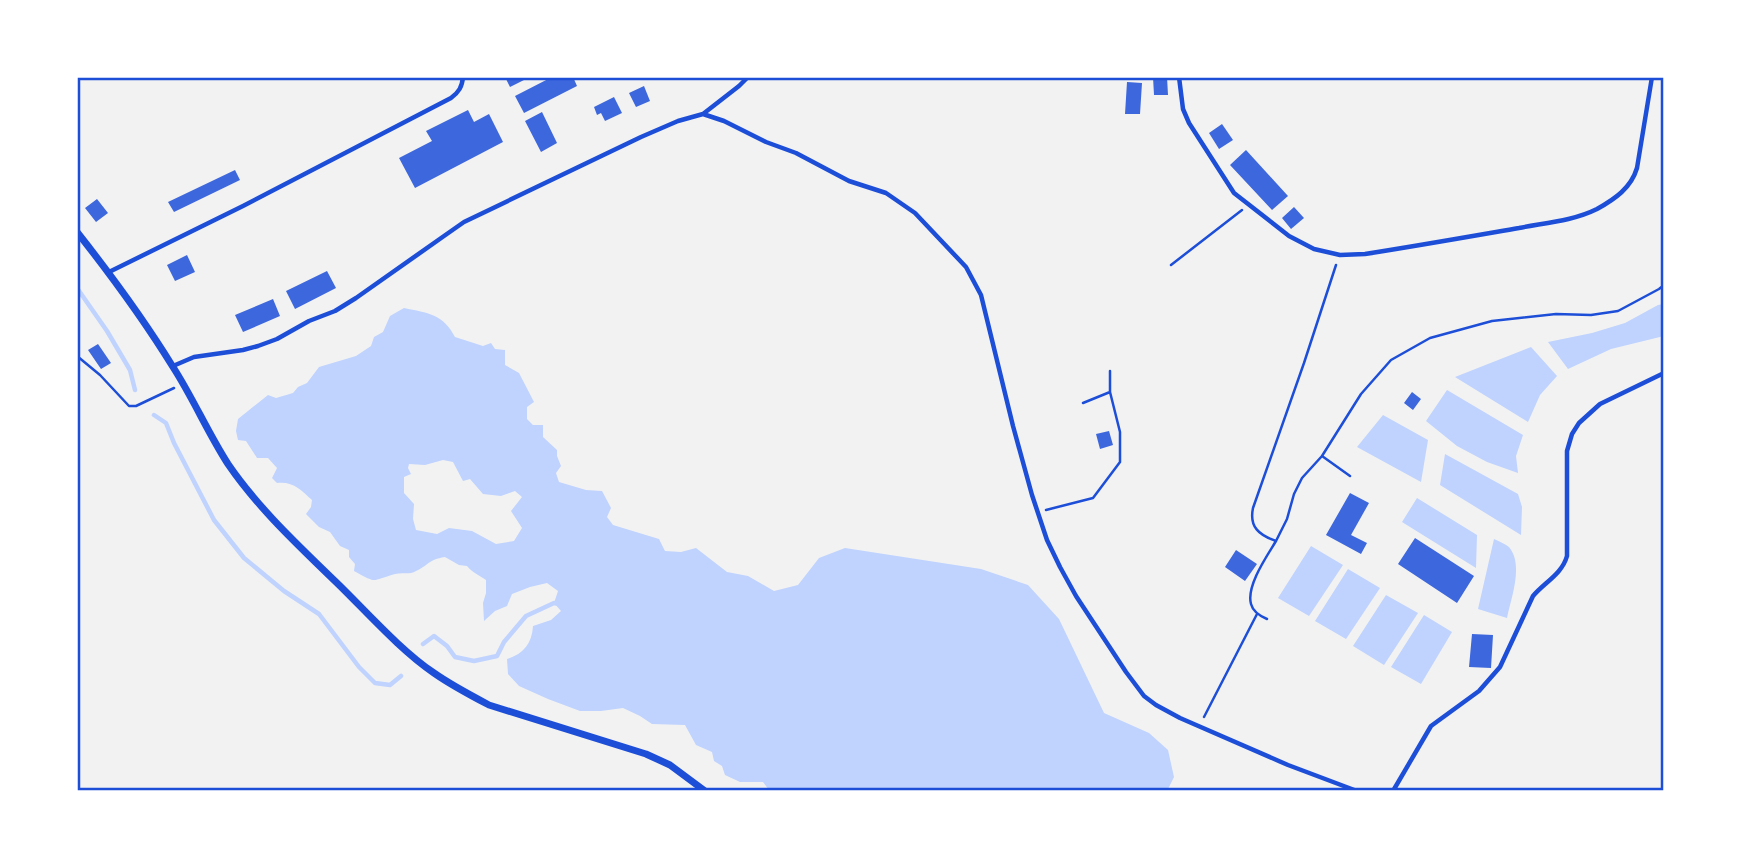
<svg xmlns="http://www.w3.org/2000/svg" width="1741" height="868" viewBox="0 0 1741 868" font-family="Jost,sans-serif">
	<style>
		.water { fill: #bfd3fe; fill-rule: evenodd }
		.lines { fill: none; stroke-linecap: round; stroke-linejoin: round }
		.stream { stroke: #bfd3fe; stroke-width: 4.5 }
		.building { fill: #3d67dc }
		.path { stroke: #1d4ed8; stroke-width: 2.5 }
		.service { stroke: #1d4ed8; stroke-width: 4.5 }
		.minor { stroke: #1d4ed8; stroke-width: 7 }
		.neatline { fill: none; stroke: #1d4ed8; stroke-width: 2.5 }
	</style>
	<rect width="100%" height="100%" fill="#f2f2f2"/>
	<path class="water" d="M1664 304V336L1611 349 1568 369 1548 342 1592 333 1625 323 1658 305Z
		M404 308C428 313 443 314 455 337L483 346 491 343 495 349 505 350V365L519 373 534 402 527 407V419L533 425H543V437L557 450V456L561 466 556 473 559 482 586 490 602 491 611 508 607 517 613 525 659 539 665 551 681 552 696 548 727 572 748 576 774 591 798 585 819 558 845 548 981 569 1028 585 1059 619 1104 713 1149 733 1168 750 1174 777 1167 791H774L769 790 763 782H740L725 775 722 766 714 761 712 752 696 745 685 725 652 724 640 716 623 708 601 711H580L548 699 519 686 508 674 507 659C523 654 532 644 533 626L551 620 561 611 554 603 558 591 547 583 530 587 512 594 507 606 495 611 484 621 483 603 486 593V580C479 575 473 573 467 566L459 565 445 557C427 560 431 564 416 571 410 575 402 572 395 574 370 581 378 584 354 571L355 564 349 557V550L340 546 330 532 319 527 306 514 311 507 312 500C301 490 293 481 277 483L272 478 277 468 268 458H257L246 441 238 440 236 431 238 419 268 395 276 398 293 393 298 387 307 383 319 367 356 356 371 346 374 337 383 332 390 316ZM443 460 453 462 463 481 470 479 483 494 501 496 515 491 522 497 511 511 522 528 514 541 496 544 472 531 449 528 437 534 416 530 413 519 414 504 404 493V477L411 474 408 468 409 464 425 465Z
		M1531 347 1557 376 1540 395 1528 422 1455 377Z
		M1447 390 1523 435 1516 456 1518 473 1487 462 1457 446 1426 421Z
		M1383 415 1428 440 1421 482 1357 447Z
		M1445 454 1518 494 1522 507 1521 535 1440 485Z
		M1417 498 1477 535 1476 568 1402 522Z
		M1494 539C1499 541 1505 544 1509 547 1524 565 1511 598 1507 618L1478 609Z
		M1311 546 1343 565 1309 616 1278 598Z
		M1348 569 1380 588 1346 639 1315 621Z
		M1386 595 1418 613 1384 665 1353 646Z
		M1424 615 1452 632 1421 684 1391 667Z"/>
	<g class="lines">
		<path class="stream" d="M77 288 107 331 130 370 135 390
			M154 415 166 423 174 443 214 520 244 558 284 591 319 614 359 667 375 683 390 685 401 676
			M423 644 434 636 447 646 455 657 474 661 497 656 504 642 526 616 554 603 559 604"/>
	</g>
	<path class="building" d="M505 77H530L510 87Z
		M552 77H573L577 86 524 113 515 96Z
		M1153 77H1167L1168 95H1154Z
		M1127 82 1142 83 1140 114H1125Z
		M644 86 650 101 636 107 629 93Z
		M614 97 622 113 605 121 601 113 597 115 594 107Z
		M468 110 474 122 489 114 503 142 415 188 399 158 432 141 426 131Z
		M542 112 557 143 541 152 525 121Z
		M1222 124 1233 140 1219 149 1209 133Z
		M1246 150 1288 196 1272 210 1230 165Z
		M235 170 240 180 174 212 168 202Z
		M97 199 108 213 96 222 85 208Z
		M1294 207 1304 218 1291 229 1282 218Z
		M187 255 195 272 175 281 167 265Z
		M327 271 336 288 295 309 286 291Z
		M273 299 280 316 243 332 235 315Z
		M98 344 111 363 101 369 88 350Z
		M1412 392 1421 399 1413 410 1404 403Z
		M1109 431 1113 445 1100 449 1096 434Z
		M1350 493 1369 503 1351 535 1367 543 1361 554 1326 535Z
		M1415 538 1474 576 1457 603 1398 564Z
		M1236 550 1257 564 1245 581 1225 567Z
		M1472 634 1493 635 1491 668 1469 667Z"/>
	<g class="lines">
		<path class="path" d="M1171 265 1242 210
			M1336 265 1304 363 1253 508C1249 527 1259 535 1276 541L1287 519 1294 494 1302 478 1322 456 1350 476
			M77 356 100 375 129 406H136L174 388
			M1110 371V392
			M1322 456 1361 394 1391 360 1430 338 1492 321 1556 314 1591 315 1618 311 1659 289 1664 285
			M1046 510 1093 498 1120 462V432L1110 392 1083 403
			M1267 619C1260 616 1253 612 1251 604 1246 586 1267 556 1276 541
			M1204 717 1257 614"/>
		<path class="service" d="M1179 77 1183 109 1189 123 1234 193 1289 236 1314 249 1340 255 1365 254C1416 246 1467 237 1519 228 1544 223 1573 221 1597 209 1615 199 1631 188 1637 168L1652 77
			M703 114 724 121 766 142 796 153 849 181 886 193 915 213 966 267 981 295 1013 426 1032 495 1047 540 1060 567 1076 596 1126 672 1144 696 1156 705 1180 718 1288 765 1357 791
			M109 272 243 206 451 98C459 92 462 87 463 77
			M173 366 194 357 243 350 258 346 277 339 309 321 335 311 356 298 444 236 464 222 641 137 678 121 703 114 739 86 748 77
			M1393 791 1431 726 1479 691 1500 667 1533 596C1545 582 1562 574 1567 556V451L1572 434 1579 423 1600 404 1664 373"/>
		<path class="minor" d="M77 232C111 275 144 320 173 367 193 398 208 433 228 464 258 508 298 545 336 582 366 611 400 650 434 673 451 685 470 695 489 705L646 754 670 765 705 791"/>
	</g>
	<rect width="1741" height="868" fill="none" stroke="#ffffff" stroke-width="158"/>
	<rect x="79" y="79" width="1583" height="710" class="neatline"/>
</svg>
